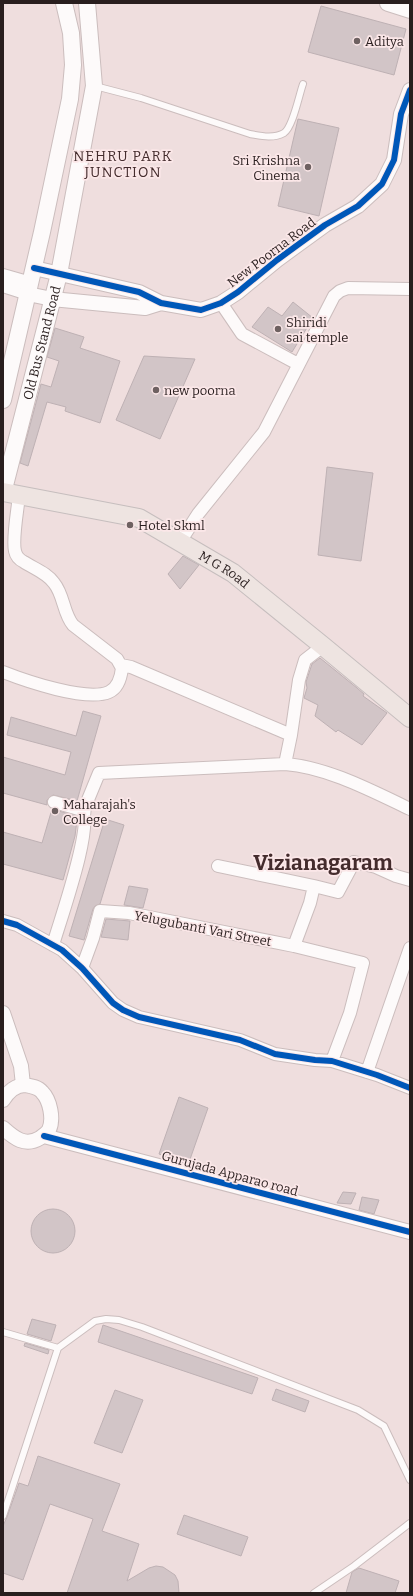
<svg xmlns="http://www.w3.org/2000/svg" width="413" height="1596" viewBox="0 0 413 1596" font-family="Bitter,serif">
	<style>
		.building { fill: #d2c5c7; stroke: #beb1b4 }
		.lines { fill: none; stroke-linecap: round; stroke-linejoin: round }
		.service-casing { stroke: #cbbdbd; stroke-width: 8 }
		.minor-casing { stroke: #cbbdbd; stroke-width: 14 }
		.tertiary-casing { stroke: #cbbdbd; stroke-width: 16 }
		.secondary-casing { stroke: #cbbdbd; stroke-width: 18 }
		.primary-casing { stroke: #c6bebe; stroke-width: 20 }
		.service { stroke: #fdfafa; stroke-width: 6 }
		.minor { stroke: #fdfafa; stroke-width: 12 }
		.tertiary { stroke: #fdfafa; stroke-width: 14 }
		.secondary { stroke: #fdfafa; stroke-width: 16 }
		.primary { stroke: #eee4e1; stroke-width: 18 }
		.cycleway-casing { stroke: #fbe7e8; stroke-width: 8 }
		.cycleway { stroke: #0057b8; stroke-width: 6 }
		.poi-dot { fill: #6e6161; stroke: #fbe7e8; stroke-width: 1.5 }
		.labels { text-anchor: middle; stroke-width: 3.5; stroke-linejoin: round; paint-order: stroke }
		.poi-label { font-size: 13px; fill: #291e1e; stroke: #fbe7e8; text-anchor: start }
		.street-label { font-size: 13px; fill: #291e1e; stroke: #fbe7e8 }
		.neighbourhood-label { font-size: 14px; letter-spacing: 1px; fill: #442c2d; stroke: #fbe7e8 }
		.town-label { font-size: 21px; font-weight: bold; fill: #442c2d; stroke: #fbe7e8 }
	</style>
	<rect width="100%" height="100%" fill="#efdede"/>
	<path class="building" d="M321 6 406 29 394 75 308 52Z
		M298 119 339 128 319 216 278 206Z
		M293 302 313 318 292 352 252 327 268 307 282 316Z
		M55 328 84 337 80 348 120 361 100 423 65 411 66 407 47 402 28 466 20 463 41 384 51 387 59 361 47 357Z
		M144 356 195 359 160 439 116 420Z
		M327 467 373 473 361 561 318 555Z
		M183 556 199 565 180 589 168 574Z
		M320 658 357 688 364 694 363 696 387 713 362 745 338 730 336 732 315 716 318 705 304 698 307 688 306 682 312 664Z
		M83 711 101 716 77 801 53 795 47 800V805L3 793V757L65 775 71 752 7 735 11 717 76 736Z
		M52 809 76 816 77 820 75 836 63 880 3 864V832L42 843Z
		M105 819 124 825 100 904 95 906 93 909 84 940 69 936Z
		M129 886 148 889 143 908 124 905Z
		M106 919 130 921 128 940 101 937Z
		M179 1097 208 1108 188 1165 159 1154Z
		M343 1192 356 1193 351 1204 337 1203Z
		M362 1197 379 1200 374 1214 359 1210Z
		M31 1231a22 22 0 1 1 44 0a22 22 0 1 1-44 0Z
		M32 1319 56 1325 51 1341 27 1334Z
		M103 1325 258 1378 252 1394 98 1342Z
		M25 1343 49 1350 48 1354 24 1346Z
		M276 1389 309 1401 305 1412 272 1400Z
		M115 1390 143 1400 122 1453 94 1443Z
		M38 1456 120 1484 102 1531 139 1544 127 1581 149 1568 156 1566 163 1567 175 1575 178 1581 179 1593H67L93 1519 50 1504 23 1580 3 1573V1526L7 1517 19 1483 28 1486Z
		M184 1515 248 1537 241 1556 177 1534Z
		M359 1568 399 1581 395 1593H346L352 1572Z"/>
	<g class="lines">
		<defs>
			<path id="service" d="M95 86 141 98 250 134C261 136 273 139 284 133 293 127 299 95 303 84
				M3 1332 58 1348
				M3 1516 58 1348 95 1321 106 1319 119 1320 142 1327 358 1410 384 1426 410 1480
				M314 1593 354 1566 410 1523"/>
			<path id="minor" d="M3 275 31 283
				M3 286 28 294
				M221 303 242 334 298 364
				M180 542 198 514 264 432 334 296 340 291 348 288 410 289
				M121 665 131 667 291 735 285 764
				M3 672C26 681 87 702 109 692 118 688 121 677 122 668L117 659 73 625C63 613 64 595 54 583 47 573 35 569 24 562 20 560 16 556 15 551 12 539 18 508 19 495
				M291 735 299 680 305 660 323 646
				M84 816 85 807 99 773 285 764C327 767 372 791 410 809
				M218 866 314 886 310 903 294 946
				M314 886 338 892 354 862 376 867 396 876 410 880
				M3 921 17 925 62 950 82 968 113 1003 123 1010 139 1017 240 1040 275 1054 315 1060 332 1061 377 1075 410 1088
				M53 945C59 923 94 826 82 810L54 802
				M82 968 93 938 100 911 129 913 294 946 363 963 350 1013 332 1061
				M367 1072 410 948"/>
			<path id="tertiary" d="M34 268 139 292 161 303 201 310 221 303 238 292 277 260 325 225 358 206 382 184 394 160 401 114 410 90
				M28 294 52 299 145 308 161 303
				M3 1013 21 1066 23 1085
				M3 1100C8 1092 16 1085 25 1085 31 1086 38 1087 42 1092 50 1100 54 1119 49 1130 47 1133 43 1136 40 1138 25 1147 14 1138 3 1128
				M44 1136 410 1232"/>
			<g id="secondary">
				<path d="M388 3 410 10"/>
				<path d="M3 400 42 232 70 99 73 65 71 33 64 3"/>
				<path id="s1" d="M3 493 59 274 94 86 87 3"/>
			</g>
			<g id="primary">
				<path id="s2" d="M3 492 139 518 233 573 323 646 410 718"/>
			</g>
		</defs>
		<use href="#service" class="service-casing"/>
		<use href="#minor" class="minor-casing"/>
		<use href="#tertiary" class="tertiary-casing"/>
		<use href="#secondary" class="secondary-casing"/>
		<use href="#primary" class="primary-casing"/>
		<use href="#service" class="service"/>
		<use href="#minor" class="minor"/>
		<use href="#tertiary" class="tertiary"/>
		<use href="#secondary" class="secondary"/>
		<use href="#primary" class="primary"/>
		<defs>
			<path id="cycleway" d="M34 268 139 292 161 303 201 310 221 303 238 292 277 260 325 225 358 206 382 184 394 160 401 114 410 90
				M3 921 17 925 62 950 82 968 113 1003 123 1010 139 1017 240 1040 275 1054 315 1060 332 1061 377 1075 410 1088
				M44 1136 410 1232"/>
		</defs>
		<use href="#cycleway" class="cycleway-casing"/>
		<use href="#cycleway" class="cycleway"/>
	</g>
	<g class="poi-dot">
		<circle cx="357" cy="41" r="4"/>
		<circle cx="308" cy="167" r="4"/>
		<circle cx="278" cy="329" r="4"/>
		<circle cx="156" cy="390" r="4"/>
		<circle cx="130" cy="525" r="4"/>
		<circle cx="55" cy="811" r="4"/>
	</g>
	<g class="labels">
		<g class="poi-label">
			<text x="365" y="46">Aditya</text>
			<text x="300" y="165" text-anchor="end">Sri Krishna<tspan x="300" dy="15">Cinema</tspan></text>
			<text x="286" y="327">Shiridi<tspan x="286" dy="15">sai temple</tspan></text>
			<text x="164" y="395">new poorna</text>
			<text x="138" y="530">Hotel Skml</text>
			<text x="63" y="809">Maharajah's<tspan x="63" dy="15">College</tspan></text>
		</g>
		<g class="street-label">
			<text transform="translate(271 252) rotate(-37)" y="5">New Poorna Road</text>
			<text dy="5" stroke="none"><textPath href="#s1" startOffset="155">Old Bus Stand Road</textPath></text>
			<text dy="5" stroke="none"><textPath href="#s2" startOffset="238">M G Road</textPath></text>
			<text transform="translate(203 928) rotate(11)" y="5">Yelugubanti Vari Street</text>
			<text transform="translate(230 1173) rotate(15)" y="5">Gurujada Apparao road</text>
		</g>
		<g class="neighbourhood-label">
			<text x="123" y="161">NEHRU PARK<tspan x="123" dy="16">JUNCTION</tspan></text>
		</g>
		<g class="town-label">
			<text x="323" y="870">Vizianagaram</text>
		</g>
	</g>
	<rect width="413" height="1596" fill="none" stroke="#291e1e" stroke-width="8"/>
</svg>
